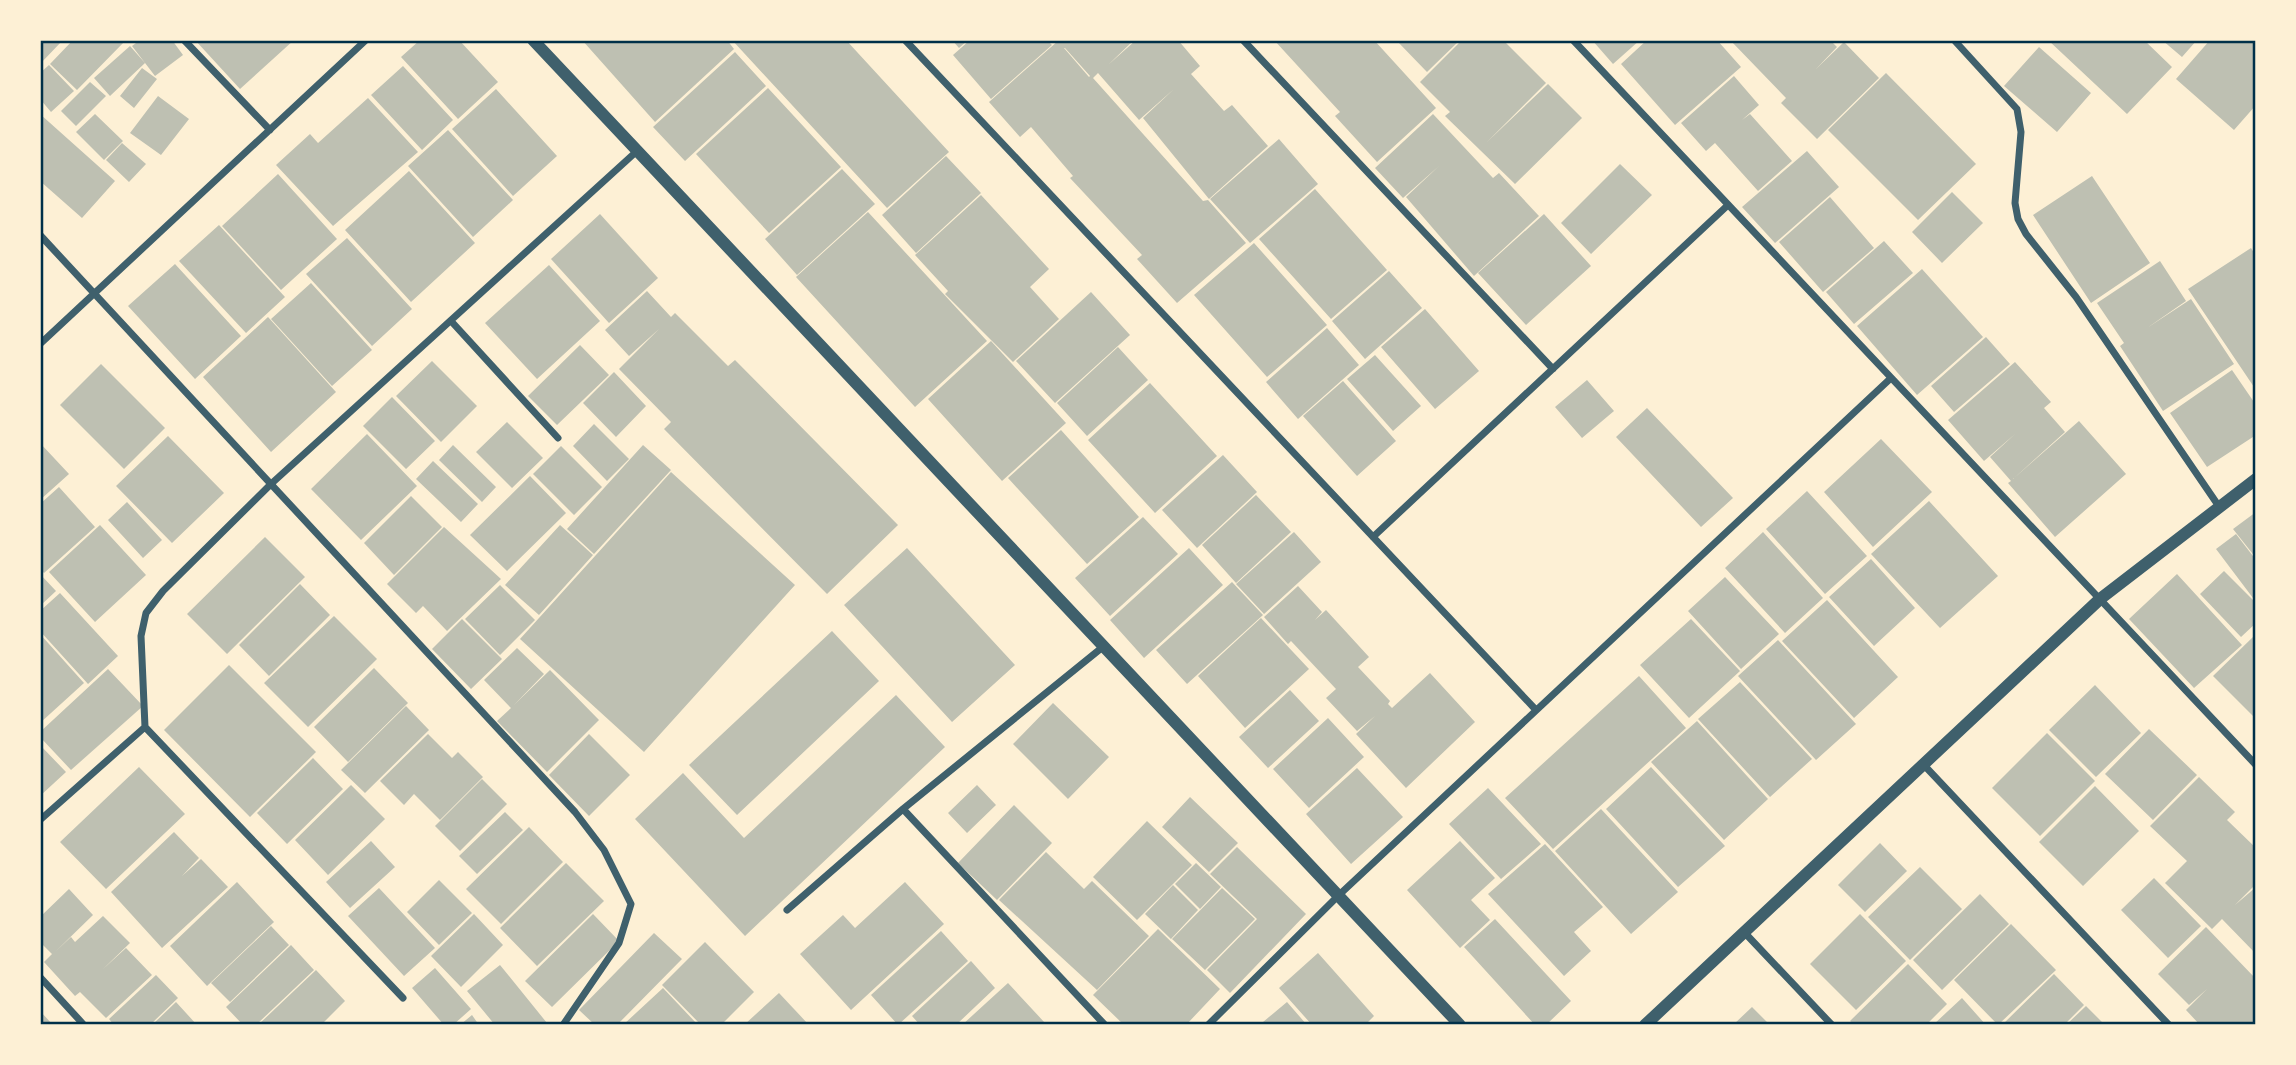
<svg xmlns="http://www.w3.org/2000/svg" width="2296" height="1065" viewBox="0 0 2296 1065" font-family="'Noto Sans',sans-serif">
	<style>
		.building { fill: #bec0b2; fill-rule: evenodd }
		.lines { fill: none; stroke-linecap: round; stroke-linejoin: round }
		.minor { stroke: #3f606c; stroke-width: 7 }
		.tertiary { stroke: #3f606c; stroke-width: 12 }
		.neatline { fill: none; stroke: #003049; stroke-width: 2.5 }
	</style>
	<rect width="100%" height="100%" fill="#fdf0d5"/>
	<path class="building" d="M40 40H63L40 64Z
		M73 40H126L77 90 50 64Z
		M140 40H172L183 55 155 76 132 46Z
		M195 40H294L240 89Z
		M420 40H459L498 82 458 119 401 57Z
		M582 40H727L734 49 655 122Z
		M732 40H846L949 152 887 208Z
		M952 40H968L959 48Z
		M970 40H1047L1052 45 991 99 953 55Z
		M1059 40H1134L1108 65 1136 40H1178L1200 66 1191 74 1224 111 1232 105 1268 146 1209 199 1143 118 1174 89 1139 120 1098 73 1093 78 1203 201 1208 200 1246 243 1177 303 1137 259 1142 255 1070 178 1073 176 1031 127 1020 137 989 102ZM1064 48H1065L1090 76 1089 77Z
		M1274 40H1374L1436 108 1377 162 1335 116 1340 112Z
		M1396 40H1460L1427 72Z
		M1462 40H1503L1546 83 1487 142 1548 84 1582 118 1515 184 1445 116 1450 112 1420 82Z
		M1592 40H1640L1613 64Z
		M1647 40H1717L1741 67 1675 125 1621 64Z
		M1730 40H1830L1837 47 1816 69 1844 42 1879 78 1817 139 1781 103 1786 98Z
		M2048 40H2144L2172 67 2127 114Z
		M2162 40H2197L2182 57Z
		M2210 40H2256V105L2234 130 2176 79Z
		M130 46 145 63 110 96 94 78Z
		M2039 47 2091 93 2057 132 2004 86Z
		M735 52 766 86 685 161 653 127Z
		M49 65 74 91 51 112 40 99V73Z
		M403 66 453 120 422 150 371 95Z
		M142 68 157 79 134 108 120 96Z
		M1886 73 1976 164 1918 220 1828 130Z
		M1734 76 1759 105 1742 120 1750 114 1792 161 1758 191 1715 143 1706 151 1681 123Z
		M90 82 106 96 76 126 61 111Z
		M768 88 841 167 769 233 696 154Z
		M496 89 557 156 513 196 452 129Z
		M158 96 189 119 161 155 130 133Z
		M368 98 418 152 333 226 276 165 310 134 318 143Z
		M40 114 115 181 82 218 40 181Z
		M95 114 123 141 104 160 76 132Z
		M1433 114 1493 178 1499 173 1539 216 1474 276 1406 197 1439 166 1403 198 1375 168Z
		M448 130 513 200 473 237 408 166Z
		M1279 139 1318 184 1250 243 1210 199Z
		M122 143 146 164 129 182 106 160Z
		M1807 151 1839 187 1775 243 1742 207Z
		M946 156 981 193 916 253 882 215Z
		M1620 164 1652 195 1591 254 1561 223Z
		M842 169 875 204 797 275 765 239Z
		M409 171 475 243 411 302 345 230Z
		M278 174 337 239 281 290 222 226Z
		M2092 176 2150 263 2091 303 2033 215Z
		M1315 189 1387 270 1331 319 1259 239Z
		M1952 192 1983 223 1942 263 1912 232Z
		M981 195 1049 269 1030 287 1059 319 1013 362 945 294 948 291 915 255Z
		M1830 197 1874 248 1823 292 1779 242Z
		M868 212 987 341 915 407 796 277Z
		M600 214 658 278 609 323 551 259Z
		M1544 214 1591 266 1526 325 1478 273Z
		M219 225 285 297 246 333 179 261Z
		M347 238 412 309 372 346 306 274Z
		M1884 241 1913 273 1854 324 1826 292Z
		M1254 243 1327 325 1267 377 1194 295Z
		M2251 248 2256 256V390L2188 289Z
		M2160 261 2186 301 2147 328 2191 299 2234 364 2163 411 2120 346 2124 343 2097 303Z
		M175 264 241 336 195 379 128 306Z
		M549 265 600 321 537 379 485 323Z
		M1922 269 1983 337 1917 395 1857 326Z
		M1389 271 1422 308 1365 359 1332 321Z
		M311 283 372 350 332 386 271 319Z
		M647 291 671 317 675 313 728 366 735 360 898 525 827 594 664 429 671 422 619 369 659 329 629 356 605 330Z
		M1091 292 1130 335 1055 403 1016 361Z
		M1425 309 1479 371 1435 409 1381 347Z
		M268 317 336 392 271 452 203 377Z
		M1327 328 1359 365 1298 419 1266 382Z
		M1986 337 2010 364 1954 412 1931 386Z
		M991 341 1066 423 1002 481 928 399Z
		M580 345 609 375 557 425 528 396Z
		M1118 347 1148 380 1087 436 1057 403Z
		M1375 355 1421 406 1393 431 1347 379Z
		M432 361 477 406 441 442 396 396Z
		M2015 362 2051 402 2044 408 2065 432 2013 479 2079 421 2126 474 2055 537 2008 483 2011 481 1990 457 2015 434 1984 461 1948 420Z
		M101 364 165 428 124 469 60 405Z
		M2232 370 2256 405V435L2207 467 2170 413Z
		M614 372 646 406 616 437 583 403Z
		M1587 380 1614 411 1582 438 1555 407Z
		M1343 381 1396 441 1357 476 1303 416Z
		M1150 383 1217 456 1155 513 1088 440Z
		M392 397 435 441 406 469 363 426Z
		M1647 408 1733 498 1701 527 1616 437Z
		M507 422 543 458 512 488 476 452Z
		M594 424 629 459 607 481 573 446Z
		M1061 430 1139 517 1087 564 1008 478Z
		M367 434 417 486 361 540 311 489Z
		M168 436 224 493 172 543 116 486Z
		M1881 439 1932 492 1873 547 1824 492Z
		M40 443 69 474 40 500Z
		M453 445 496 487 482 502 439 460Z
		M643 445 671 470 594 554 567 529Z
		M561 446 602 487 574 515 533 474Z
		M1223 455 1257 492 1197 548 1162 510Z
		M433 461 478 504 461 522 416 479Z
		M671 472 795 585 644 752 520 639Z
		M530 476 566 513 507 571 470 535Z
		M59 487 95 527 44 573 40 569V504Z
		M1807 491 1867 556 1825 594 1766 529Z
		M1256 495 1291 532 1236 583 1202 545Z
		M411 496 442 527 394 575 364 543Z
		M1929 501 1998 576 1940 628 1871 554Z
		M127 502 162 540 143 558 108 520Z
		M2256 512V558L2233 529Z
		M1143 517 1178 554 1110 616 1075 578Z
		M100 525 146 575 95 622 49 572Z
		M560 525 593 555 539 615 505 585Z
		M444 527 501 579 447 631 423 606 416 613 387 584Z
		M1294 532 1321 562 1264 614 1236 584Z
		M1763 532 1823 598 1785 633 1725 568Z
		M2236 534 2256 560V602L2216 549Z
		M265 537 305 577 227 654 187 614Z
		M907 548 1015 665 952 722 844 605Z
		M1189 548 1223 585 1144 658 1110 620Z
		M1871 559 1915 608 1874 646 1829 597Z
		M2224 571 2256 603V623L2241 637 2200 594Z
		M40 574 56 591 40 606Z
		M2177 574 2242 645 2194 688 2129 619Z
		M1725 577 1779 634 1741 669 1688 611Z
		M1232 582 1263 615 1187 684 1156 650Z
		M300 584 330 615 269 676 239 645Z
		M500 585 535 620 500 655 465 619Z
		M1298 586 1322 612 1315 620 1326 610 1369 657 1358 667 1390 701 1388 704 1392 708 1430 673 1475 722 1406 788 1356 734 1375 716 1357 731 1326 698 1336 689 1291 641 1288 644 1264 617Z
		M60 593 118 656 88 684 40 631V611Z
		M1827 600 1898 677 1854 718 1782 641Z
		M334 616 377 659 308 727 264 683Z
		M1261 618 1309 669 1245 728 1198 676Z
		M462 619 502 659 471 689 432 649Z
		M1691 619 1740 671 1689 718 1640 665Z
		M832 631 879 681 737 815 689 765Z
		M40 634 84 683 40 723Z
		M2254 636 2256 637V719L2213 676Z
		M1778 640 1856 724 1816 760 1738 676Z
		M517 648 544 674 514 705 550 670 599 720 547 772 497 721 511 708 484 680Z
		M229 665 316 752 250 817 164 730Z
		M374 668 408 703 348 762 314 727Z
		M108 669 143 706 71 770 40 737V732Z
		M1639 676 1686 728 1553 849 1505 798Z
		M1740 682 1812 759 1770 797 1698 719Z
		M2095 685 2141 733 2096 777 2049 730Z
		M1290 690 1319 721 1268 768 1239 737Z
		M896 695 945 747 745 936 635 819 683 773 744 838Z
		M1053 703 1109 757 1068 799 1013 744Z
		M406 706 429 730 365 793 341 770Z
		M1328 718 1364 757 1309 808 1273 769Z
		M1697 721 1768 799 1724 840 1651 762Z
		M2149 729 2197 775 2153 820 2105 774Z
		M2047 733 2095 781 2040 836 1992 788Z
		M428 734 452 758 458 752 483 777 440 820 414 794 404 805 380 781Z
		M589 734 630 775 589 816 549 775Z
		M40 745 66 772 40 796Z
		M313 758 343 789 287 844 257 813Z
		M139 767 185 814 106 889 60 842Z
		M1651 767 1725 846 1678 887 1606 809Z
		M1357 768 1403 817 1351 864 1306 814Z
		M2199 777 2235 812 2227 820 2256 848V884L2235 905 2256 887V954L2222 919 2212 929 2165 883 2187 861 2150 826Z
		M482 779 507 804 460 851 435 826Z
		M351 785 385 819 328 875 295 840Z
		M977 785 996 805 967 833 948 813Z
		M2095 786 2139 831 2083 886 2039 842Z
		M1488 788 1541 844 1501 879 1449 824Z
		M1190 797 1238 843 1209 872 1162 827Z
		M1014 805 1052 843 997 900 958 863Z
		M1601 809 1678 892 1631 934 1555 851Z
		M505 812 523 830 477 874 459 856Z
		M1147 821 1192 865 1137 920 1093 877Z
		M529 827 563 862 501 924 466 889Z
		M174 832 199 858 182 876 201 859 228 887 162 948 111 892Z
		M371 841 395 867 350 908 326 882Z
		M1460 841 1495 878 1471 900 1490 920 1460 948 1407 890Z
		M1880 843 1907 871 1865 912 1838 885Z
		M1545 844 1603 907 1574 932 1591 951 1564 976 1488 894Z
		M1237 847 1306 914 1230 993 1207 970 1257 919 1210 874Z
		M1046 852 1084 889 1092 881 1149 936 1097 990 999 900Z
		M566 863 604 901 537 966 500 928Z
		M1196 863 1221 887 1200 909 1175 884Z
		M1920 867 1962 909 1910 960 1868 917Z
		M2154 878 2201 926 2168 958 2121 910Z
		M439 880 472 913 439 945 407 912Z
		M237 882 274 922 207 986 170 946Z
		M905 882 944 924 851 1010 800 954 843 915 855 928Z
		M1173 885 1198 910 1171 939 1145 914Z
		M379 888 435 948 404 976 348 916Z
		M1222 888 1255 919 1205 970 1172 939Z
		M69 889 93 915 56 951 71 937 75 942 103 916 130 943 102 970 126 948 152 975 106 1018 80 992 75 996 44 962 52 954 40 942V917Z
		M1980 894 2009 924 1942 990 1913 960Z
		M474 914 503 945 461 987 431 956Z
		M593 914 619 941 552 1007 525 981Z
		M1860 914 1906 961 1856 1010 1810 964Z
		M1495 919 1571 1001 1546 1025H1535L1464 947Z
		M2011 924 2056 970 1998 1025 1954 980Z
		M271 926 289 945 230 1002 211 983Z
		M2206 927 2256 979V1019L2250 1025H2200L2186 1010 2207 989 2189 1005 2158 974Z
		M1158 929 1220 989 1186 1025H1124L1093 995Z
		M941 931 968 961 898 1025 871 995Z
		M654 933 682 959 617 1025H595L579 1010Z
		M705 942 754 992 721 1025H701L662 985Z
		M291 945 314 970 256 1025H243L226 1007Z
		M1318 953 1374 1016 1365 1025H1312L1279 988Z
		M971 961 995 988 956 1025H920L912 1016Z
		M1908 964 1947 1004 1926 1025H1854L1850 1021Z
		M500 965 547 1023 544 1025H495L467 991Z
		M435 968 471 1009 453 1025H444L412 988Z
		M316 970 345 1001 321 1025H258Z
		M2054 974 2084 1005 2064 1025H2002Z
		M156 975 178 998 150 1025H114L109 1019Z
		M1008 983 1045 1023 962 1025Z
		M663 988 698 1025H623Z
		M779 993 809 1025H744Z
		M1962 998 1986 1025H1933Z
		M176 1002 197 1025H152Z
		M1287 1002 1307 1025H1265L1263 1022Z
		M2086 1006 2105 1025H2066Z
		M1752 1007 1770 1025H1733Z
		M40 1011 53 1025H40Z
		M472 1015 479 1025H460Z"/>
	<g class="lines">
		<path class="minor" d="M184 40 270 130
			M905 40 1536 710
			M1243 40 1553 369
			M1573 40 2256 765
			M1954 40 2017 109 2021 132 2015 203 2018 219 2026 234 2076 297 2220 508
			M40 235 575 812 604 850 631 904 619 943 563 1025
			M451 321 558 438
			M40 344 366 40
			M1373 537 1728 205
			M1104 646 903 809 1105 1025
			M145 727 403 998
			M1923 764 2169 1025
			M40 820 145 727 141 636 146 613 163 591 271 484 637 151
			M787 910 903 809
			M1744 932 1832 1025
			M40 977 84 1025
			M1208 1025 1339 895 1891 378"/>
		<path class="tertiary" d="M533 40 1460 1025
			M1645 1025 2100 599 2256 479"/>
	</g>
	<rect width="2296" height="1065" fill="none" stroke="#fdf0d5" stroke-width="84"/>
	<rect x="42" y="42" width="2212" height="981" class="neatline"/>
</svg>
